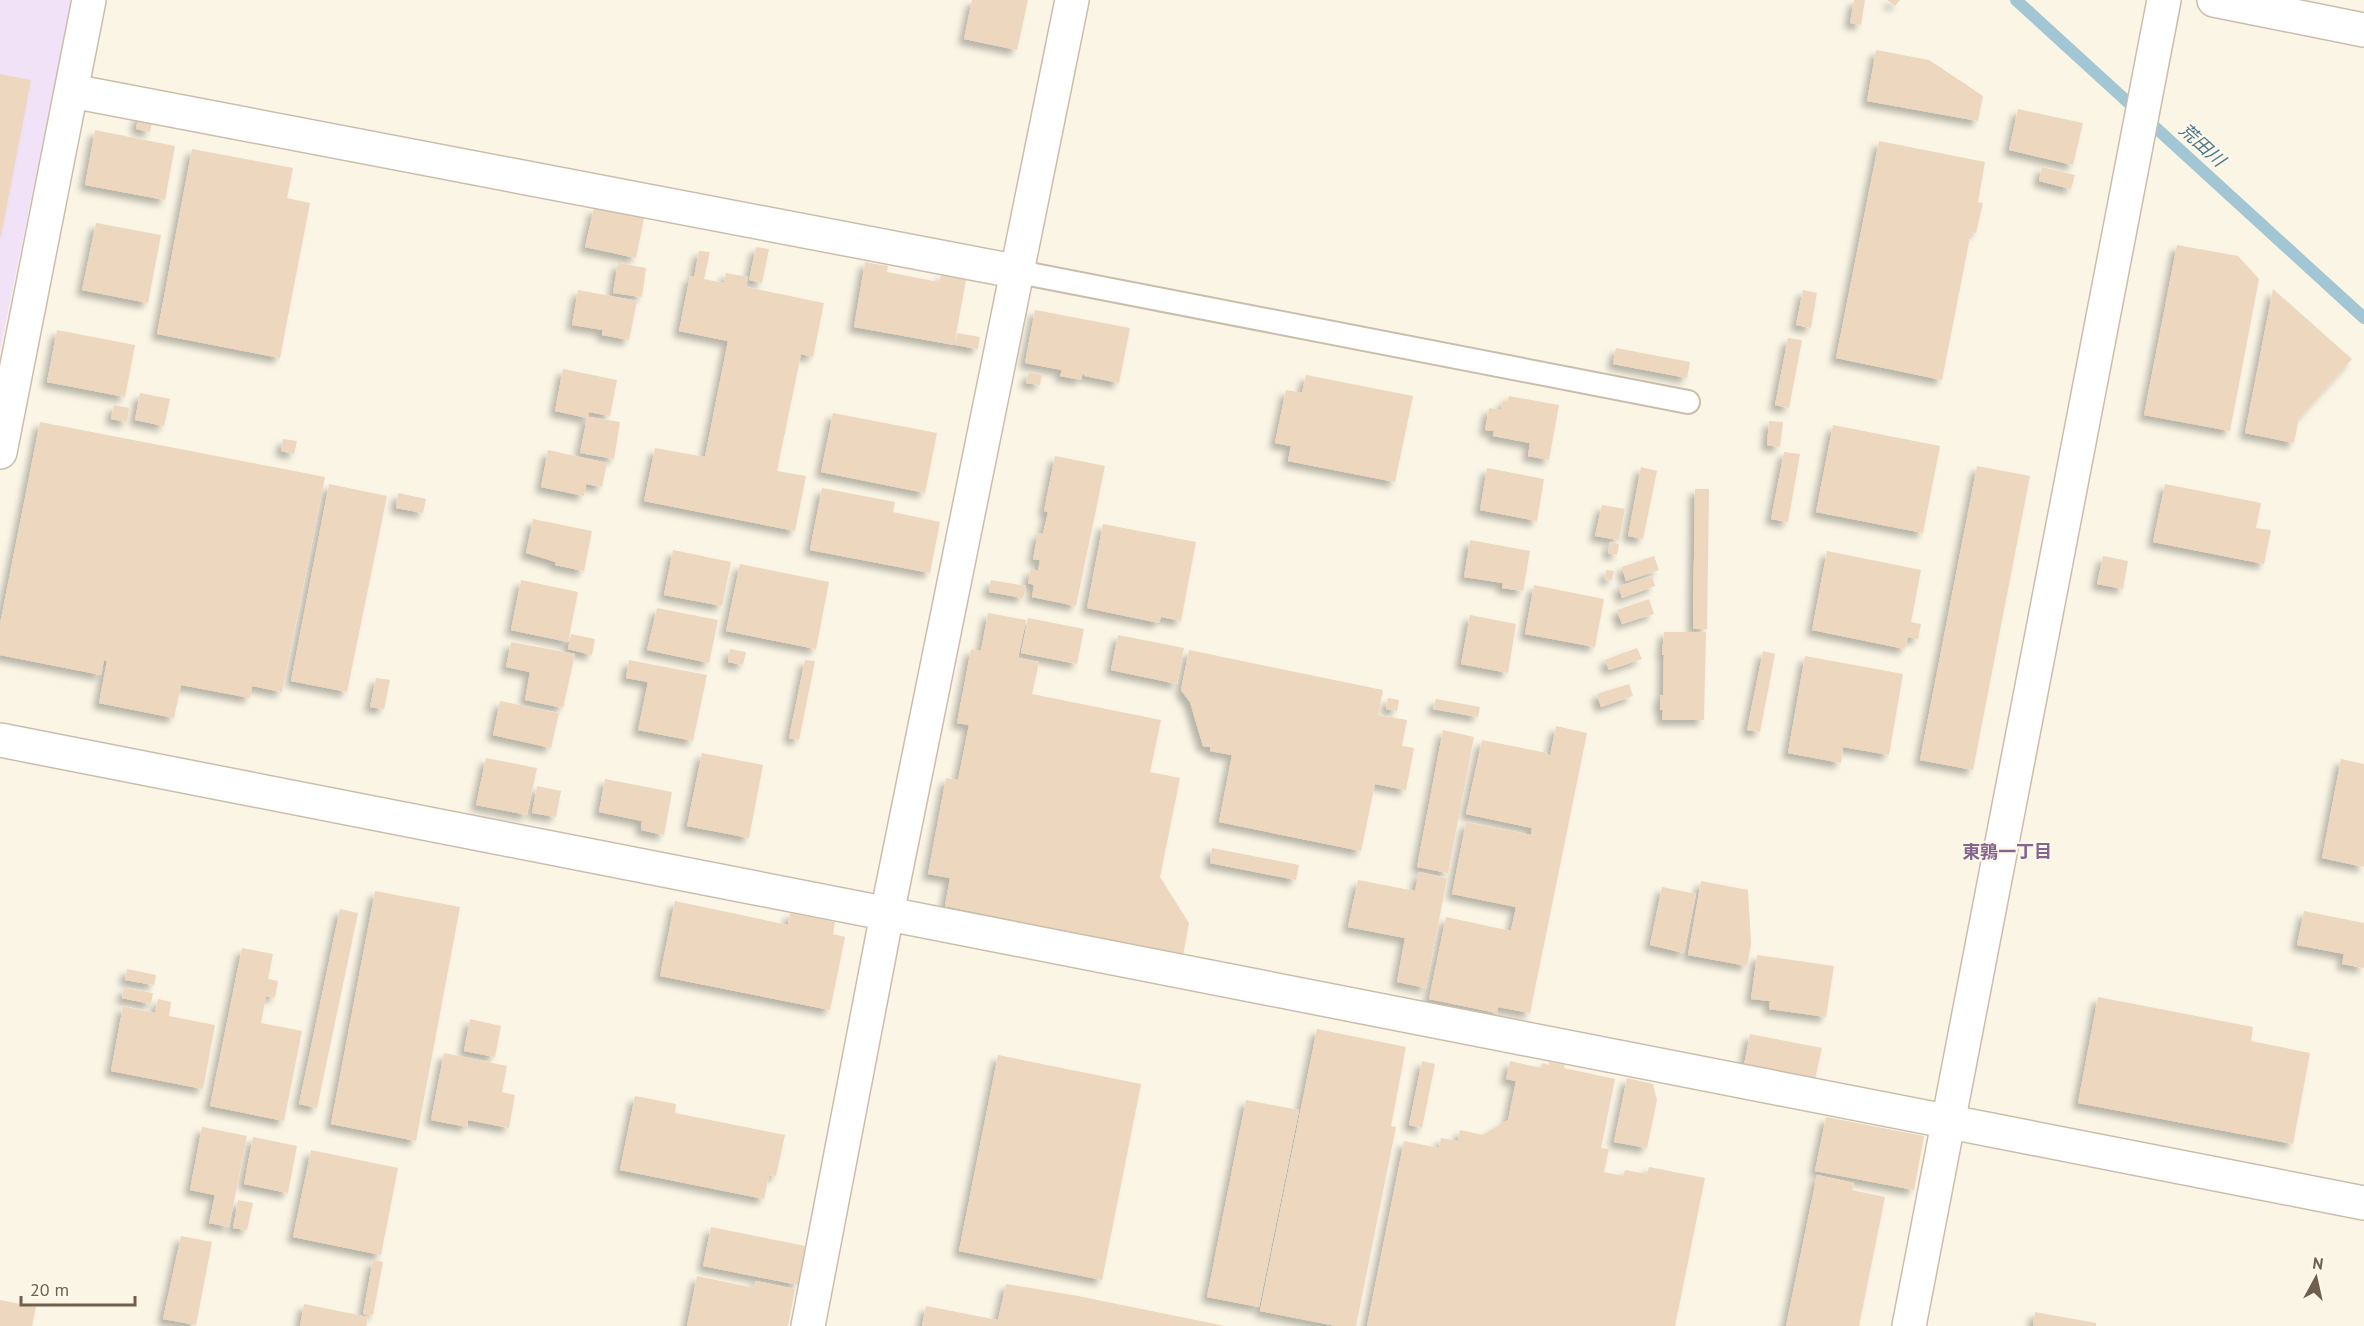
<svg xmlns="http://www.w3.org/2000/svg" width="2364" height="1326" viewBox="0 0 2364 1326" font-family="'PT Sans','Noto Sans JP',sans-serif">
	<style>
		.education { fill: #f2e2f7 }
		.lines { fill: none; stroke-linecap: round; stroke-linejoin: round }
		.stream { stroke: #a2c6d3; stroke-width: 12 }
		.building { fill: #eed7bf; filter: url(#shadow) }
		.lane-casing { stroke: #cbbdac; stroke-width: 26 }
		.street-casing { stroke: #cbbdac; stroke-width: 36 }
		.lane { stroke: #fff; stroke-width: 22 }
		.street { stroke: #fff; stroke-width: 33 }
		.labels { text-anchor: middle; stroke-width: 4.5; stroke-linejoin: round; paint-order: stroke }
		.water-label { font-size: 18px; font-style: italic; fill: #4b788a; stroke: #fef8eb }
		.neighbourhood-label { font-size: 18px; font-weight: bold; fill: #85648d; stroke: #fef8eb }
	</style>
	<defs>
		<filter id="shadow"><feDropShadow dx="-5.5" dy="5.5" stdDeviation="3" flood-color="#0004"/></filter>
	</defs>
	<rect width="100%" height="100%" fill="#faf5e5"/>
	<path class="education" d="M0 0H72L0 351Z"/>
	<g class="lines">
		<path class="stream" d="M2016 0 2364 318"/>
	</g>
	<path class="building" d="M972 0H1028L1017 50 964 39Z
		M1854 0H1865L1861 25 1850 23Z
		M1887 0H1900L1895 6Z
		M1876 50 1929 60 1983 96 1978 121 1867 101Z
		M0 74 31 80 1 236H0Z
		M2018 109 2083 123 2073 165 2009 150Z
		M139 114 153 117 150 132 136 129Z
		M95 130 175 146 165 200 85 185Z
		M1879 141 1985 162 1978 202 1983 203 1976 233 1971 232 1942 380 1836 358Z
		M192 149 293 168 287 198 310 203 280 358 157 334Z
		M2042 167 2075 175 2071 189 2039 181Z
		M594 208 644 218 636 258 585 247Z
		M96 223 161 235 148 303 82 290Z
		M2177 245 2238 256 2259 279 2230 431 2144 415Z
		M756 247 769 249 762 283 749 280Z
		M699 251 710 252 704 279 724 283 726 273 748 277 746 287 824 303 813 357 801 354 777 471 806 476 795 531 644 501 655 448 705 457 728 341 679 331 690 276 694 277Z
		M865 262 888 266 887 272 939 282 941 275 966 280 954 345 854 327Z
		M618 263 646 268 642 297 613 293Z
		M2273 289 2352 359 2299 418 2294 443 2245 433Z
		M578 290 637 301 629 340 602 335 603 330 572 325Z
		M1803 290 1817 293 1811 328 1796 325Z
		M1035 310 1130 328 1119 383 1085 376 1083 373 1081 380 1060 376 1062 370 1025 363Z
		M57 330 135 345 125 397 47 382Z
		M957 333 980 337 978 349 955 345Z
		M1788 338 1802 340 1789 408 1775 405Z
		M1616 348 1690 362 1687 378 1613 364Z
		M563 369 617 380 610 416 589 412V417L620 422 614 459 580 453 587 418 555 411Z
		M1029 372 1042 375 1040 385 1026 383Z
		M1306 375 1413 396 1395 482 1288 461 1291 446 1275 443 1286 390 1302 393Z
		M140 393 170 399 164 426 135 420Z
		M1509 396 1559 405 1549 460 1528 456 1530 443 1493 436 1494 431 1485 430 1489 408 1501 410 1502 402H1507Z
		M114 405 129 408 127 422 111 419Z
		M833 413 937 433 925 493 821 472Z
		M1769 421 1783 422 1780 447 1767 445Z
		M40 422 325 477 282 692 252 686 250 698 181 685 174 718 99 703 107 661 104 660 101 675 0 655V624Z
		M1833 425 1940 446 1923 533 1816 512Z
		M283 439 297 441 294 454 281 451Z
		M548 450 607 463 602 487 586 484 584 496 541 487Z
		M1784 452 1800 454 1788 522 1771 519Z
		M1055 456 1105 466 1076 606 1032 597 1034 585 1028 583 1031 569 1038 571 1040 560 1033 559 1038 533 1043 534 1048 512 1044 511Z
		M1977 466 2030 476 1973 770 1920 760Z
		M1641 467 1657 471 1643 539 1628 536Z
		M1487 468 1544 479 1537 521 1480 510Z
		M329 484 387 496 347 692 291 681Z
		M2165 484 2261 503 2256 528 2271 530 2264 564 2153 542Z
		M822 488 895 502 893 512 940 522 930 573 810 550Z
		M1695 489H1709L1707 629H1693Z
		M398 493 426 499 423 513 396 508Z
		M1602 505 1625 509 1619 540 1595 536Z
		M533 519 592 531 584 571 555 565 556 562 526 553Z
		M1103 524 1196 542 1181 621 1161 617 1159 623 1087 608Z
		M1470 540 1530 551 1523 591 1502 588 1503 583 1464 577Z
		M1610 542 1619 544 1617 555 1608 553Z
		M673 550 731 562 722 606 664 595Z
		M1827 551 1921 570 1911 622 1921 624 1918 639 1908 637 1905 649 1812 630Z
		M1654 556 1659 570 1626 581 1622 567Z
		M2103 556 2128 561 2123 589 2097 584Z
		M740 564 829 582 816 649 726 631Z
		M1606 570 1614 571 1612 580 1605 579Z
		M1652 576 1655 586 1622 598 1619 586Z
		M521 580 578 592 568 642 511 630Z
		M991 580 1026 586 1023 598 989 592Z
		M1534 585 1604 599 1595 647 1525 634Z
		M1649 599 1654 614 1622 624 1617 610Z
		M657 608 718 620 709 663 647 650Z
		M988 613 1026 620 1018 658 1039 662 1032 694 1161 720 1150 772 1180 778 1160 877 1189 923 1183 955 945 906 950 878 928 874 946 778 958 780 969 725 957 723 971 649 981 651Z
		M1470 615 1516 624 1508 673 1461 664Z
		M1028 618 1084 629 1077 664 1021 653Z
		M1664 632H1706L1704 720H1662L1663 710H1660V695H1663L1664 655H1662Z
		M571 634 595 639 592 655 568 649Z
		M1118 635 1184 648 1177 684 1111 670Z
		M511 642 575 654 563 708 525 700 530 672 506 667Z
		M1637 648 1642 659 1609 670 1605 660Z
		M730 649 746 652 743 665 728 662Z
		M1189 650 1383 690 1378 715 1407 720 1402 746 1414 748 1406 790 1375 784 1361 851 1219 822 1232 755 1210 751V747L1203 746 1190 702 1181 690Z
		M1763 651 1775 654 1760 732 1747 730Z
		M1805 656 1903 674 1889 755 1843 747 1841 763 1788 753Z
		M629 660 707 675 693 741 638 730 648 682 626 678Z
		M805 660 815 661 799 740 789 738Z
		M376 678 390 680 384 709 370 707Z
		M1629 684 1633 696 1601 707 1597 694Z
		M1388 698 1399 700 1397 711 1386 709Z
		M1436 699 1480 707 1478 717 1433 709Z
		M500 701 559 713 551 748 493 735Z
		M1556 726 1587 733 1530 1013 1498 1007 1497 1013 1429 999 1446 917 1511 931 1516 907 1452 894 1466 822 1531 835 1532 828 1466 814 1482 740 1547 753 1550 756Z
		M1443 730 1474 737 1448 873 1417 867Z
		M702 753 763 765 749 838 687 826Z
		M486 758 537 768 527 815 476 805Z
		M2341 759 2364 764V867L2322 858Z
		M605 779 672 792 664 835 641 830 642 821 599 812Z
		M537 786 561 791 556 817 532 813Z
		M1212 848 1299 865 1296 880 1210 863Z
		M1419 872 1447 878 1426 988 1397 982 1405 938 1348 927 1358 880 1415 891Z
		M1701 881 1748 890 1751 944 1747 966 1688 955Z
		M1662 887 1696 894 1684 953 1650 945Z
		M375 891 460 907 416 1141 331 1124Z
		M675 901 788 925 790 913 835 922 833 934 845 937 830 1010 660 976Z
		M340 909 358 913 317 1108 299 1104Z
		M2304 911 2364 923V968L2342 964 2344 954 2297 945Z
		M242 948 273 954 268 979 278 981 275 997 266 996 261 1023 302 1031 284 1121 210 1106Z
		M1757 955 1834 966 1826 1017 1769 1009 1770 1001 1751 999Z
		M127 969 156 975 154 985 125 980Z
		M124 988 153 993 151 1004 122 998Z
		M2098 997 2253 1027 2251 1041 2310 1053 2293 1144 2078 1103Z
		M158 999 171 1002 169 1016 215 1025 203 1089 111 1071 123 1006 155 1013Z
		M470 1019 501 1026 495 1057 464 1051Z
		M1317 1029 1406 1047 1391 1126 1396 1127 1356 1326H1336L1260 1311Z
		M1750 1034 1822 1048 1815 1079 1744 1065Z
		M444 1053 507 1066 502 1092 515 1095 509 1128 468 1120 467 1127 431 1120Z
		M998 1055 1141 1084 1102 1280 959 1251Z
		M1422 1061 1435 1064 1422 1128 1409 1125Z
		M1510 1061 1541 1068 1542 1063 1549 1065V1062L1565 1065 1564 1068 1615 1079 1601 1148 1609 1149 1604 1172 1623 1176 1625 1170 1647 1174 1649 1167 1705 1178 1675 1326H1367L1404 1141 1439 1148 1441 1138 1458 1141 1460 1130 1483 1135 1508 1120 1516 1081 1506 1079Z
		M1627 1078 1653 1084 1657 1100 1647 1148 1614 1142Z
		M635 1096 676 1104 675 1113 785 1135 776 1176 769 1175 764 1199 620 1170Z
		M1246 1100 1299 1110 1259 1307 1207 1297Z
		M1826 1117 1924 1136 1914 1190 1815 1171Z
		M202 1127 247 1136 229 1227 209 1223 215 1195 190 1190Z
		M253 1137 297 1146 288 1193 244 1184Z
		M311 1150 398 1168 381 1255 293 1237Z
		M1817 1175 1854 1183 1852 1190 1885 1197 1859 1326H1786Z
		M238 1200 253 1203 247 1230 233 1228Z
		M711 1227 805 1246 798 1285 703 1266Z
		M181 1236 212 1242 196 1325 163 1319Z
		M373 1260 383 1262 373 1315 363 1314Z
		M697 1276 754 1288 756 1281 795 1289 788 1326H687Z
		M1006 1284 1078 1296 1225 1326H922L926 1306 998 1320Z
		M0 1300 36 1307 32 1326H0Z
		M304 1304 368 1317 366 1326H300Z
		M2035 1312 2096 1323V1326H2033Z"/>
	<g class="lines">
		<defs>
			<path id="lane" d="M1019 272 1688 402"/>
			<path id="street" d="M2214 0 2364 30
				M72 91 1019 272
				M0 452 89 0
				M0 740 2364 1203
				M808 1326 887 914 1072 0
				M1909 1326 2164 0"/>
		</defs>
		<use href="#lane" class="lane-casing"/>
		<use href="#street" class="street-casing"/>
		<use href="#lane" class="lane"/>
		<use href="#street" class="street"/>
	</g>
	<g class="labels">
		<g class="water-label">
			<text transform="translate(2202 145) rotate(42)" y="6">荒田川</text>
		</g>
		<g class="neighbourhood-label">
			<text x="2007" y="858">東鶉一丁目</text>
		</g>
	</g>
	<g transform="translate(2316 1278) rotate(8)" stroke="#fef8eb" stroke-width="4.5" paint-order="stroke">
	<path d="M0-4.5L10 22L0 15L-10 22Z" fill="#715e4c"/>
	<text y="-9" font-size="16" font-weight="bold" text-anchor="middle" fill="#715e4c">N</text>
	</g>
	<path d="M21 1296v9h114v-9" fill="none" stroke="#715e4c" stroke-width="3"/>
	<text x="30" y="1296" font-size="18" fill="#715e4c" stroke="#fef8eb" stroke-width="4.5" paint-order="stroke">20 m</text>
</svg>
